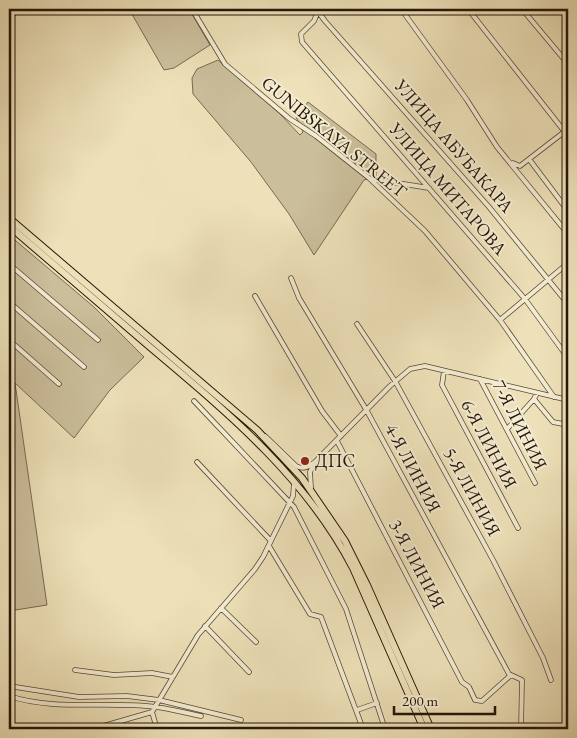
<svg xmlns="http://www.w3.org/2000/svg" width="577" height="738" viewBox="0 0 577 738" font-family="'EB Garamond',serif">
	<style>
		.green { fill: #cbbe9b; stroke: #776a52 }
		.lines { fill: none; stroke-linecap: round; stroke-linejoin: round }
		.minor-casing { stroke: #564935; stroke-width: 5.5 }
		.primary-casing { stroke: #231609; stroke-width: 8 }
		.minor { stroke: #f4ecd2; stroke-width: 4 }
		.primary { stroke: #eee1b9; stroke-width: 6 }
		.poi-dot { fill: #8f2418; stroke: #f4ecd2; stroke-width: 2 }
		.labels { text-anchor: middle; stroke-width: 4; stroke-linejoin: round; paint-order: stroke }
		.street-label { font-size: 18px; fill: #231609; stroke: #f4ecd2 }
		.poi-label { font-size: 18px; fill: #231609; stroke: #f4ecd2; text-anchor: start }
	</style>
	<rect width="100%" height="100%" fill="#eee1b9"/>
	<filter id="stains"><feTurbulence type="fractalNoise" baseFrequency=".004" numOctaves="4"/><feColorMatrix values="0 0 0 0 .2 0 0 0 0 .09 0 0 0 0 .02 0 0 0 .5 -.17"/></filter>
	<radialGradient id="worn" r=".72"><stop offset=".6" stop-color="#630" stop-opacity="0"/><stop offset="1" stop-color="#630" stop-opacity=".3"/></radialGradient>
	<path class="green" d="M129 9H189L210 45 174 68 164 70Z
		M218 60 280 114 300 135 303 132 296 117 308 102 376 154V177L364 180 314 255 289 214 251 162 193 94 192 78 197 69Z
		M9 235 94 307 144 357 110 390 74 438 15 383 47 605 9 611Z"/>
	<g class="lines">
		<defs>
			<path id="minor" d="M192 9 225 64 290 119 316 136 369 178 425 231 500 320 554 397
				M316 9 325 21 489 207 568 304
				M401 9 467 100 497 147 568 234
				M468 9 568 136
				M522 9 568 64
				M318 11 314 21 301 34 302 42 525 299 568 358
				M9 18 19 9
				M529 159 568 211
				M513 163 520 166 568 129
				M372 179 429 188
				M9 264 98 340
				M291 278 299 298 367 411 509 674 522 680 521 729
				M255 296 322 411 341 436
				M9 302 84 367
				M500 320 568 263
				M357 324 395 381 493 560 543 658 551 680
				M9 340 59 384
				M444 371 442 385 518 528
				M480 379 535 483
				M534 399 553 422 568 425
				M194 401 294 507 346 609 385 729
				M508 428 534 399 537 393
				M265 436 296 466C304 470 308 467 315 462L390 386 410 369 425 366 568 400
				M337 441 462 682 469 687 475 700 482 701 511 675
				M197 462 271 541
				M311 488 310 472 314 464
				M269 546 310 614 321 617 363 729
				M221 608 256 642
				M205 626 249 672
				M75 670 114 675 152 673 173 677
				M9 686 79 697 127 696 159 700 241 720
				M9 696C54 711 108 701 156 707 171 709 186 713 201 716
				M357 710 377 703
				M93 729 152 712
				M157 729 152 712 198 635 255 569 263 557 293 496 294 483"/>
			<path id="primary" d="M9 218 257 430 302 478 345 541 367 585 431 729
				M9 226C56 266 103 307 150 347 227 412 306 477 353 568L424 729"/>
		</defs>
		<use href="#minor" class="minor-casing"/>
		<use href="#primary" class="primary-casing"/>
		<use href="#minor" class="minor"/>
		<use href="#primary" class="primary"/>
	</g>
	<circle class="poi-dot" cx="305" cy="461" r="5"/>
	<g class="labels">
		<g class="street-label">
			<text transform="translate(334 137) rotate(39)" y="6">GUNIBSKAYA STREET</text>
			<text transform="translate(454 146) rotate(49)" y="6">УЛИЦА АБУБАКАРА</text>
			<text transform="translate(448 189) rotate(49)" y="6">УЛИЦА МИТАРОВА</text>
			<text transform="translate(520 425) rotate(63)" y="6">7-Я ЛИНИЯ</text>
			<text transform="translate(489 444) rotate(62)" y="6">6-Я ЛИНИЯ</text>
			<text transform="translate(413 468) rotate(62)" y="6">4-Я ЛИНИЯ</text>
			<text transform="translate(472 492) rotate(61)" y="6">5-Я ЛИНИЯ</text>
			<text transform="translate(417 564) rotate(62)" y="6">3-Я ЛИНИЯ</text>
		</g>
		<g class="poi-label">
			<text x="315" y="467">ДПС</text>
		</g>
	</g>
	<rect width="577" height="738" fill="none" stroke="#eee1b9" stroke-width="30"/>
	<rect x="10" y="10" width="557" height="718" fill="none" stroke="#231609" stroke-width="2.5"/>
	<rect x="15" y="15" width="547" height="708" fill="none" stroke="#231609"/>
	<path d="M394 706v8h101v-8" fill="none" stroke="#231609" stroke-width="2.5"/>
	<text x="402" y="706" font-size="15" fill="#231609" stroke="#f4ecd2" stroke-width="4" paint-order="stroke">200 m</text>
	<rect width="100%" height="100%" filter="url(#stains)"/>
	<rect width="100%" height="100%" fill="url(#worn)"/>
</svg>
